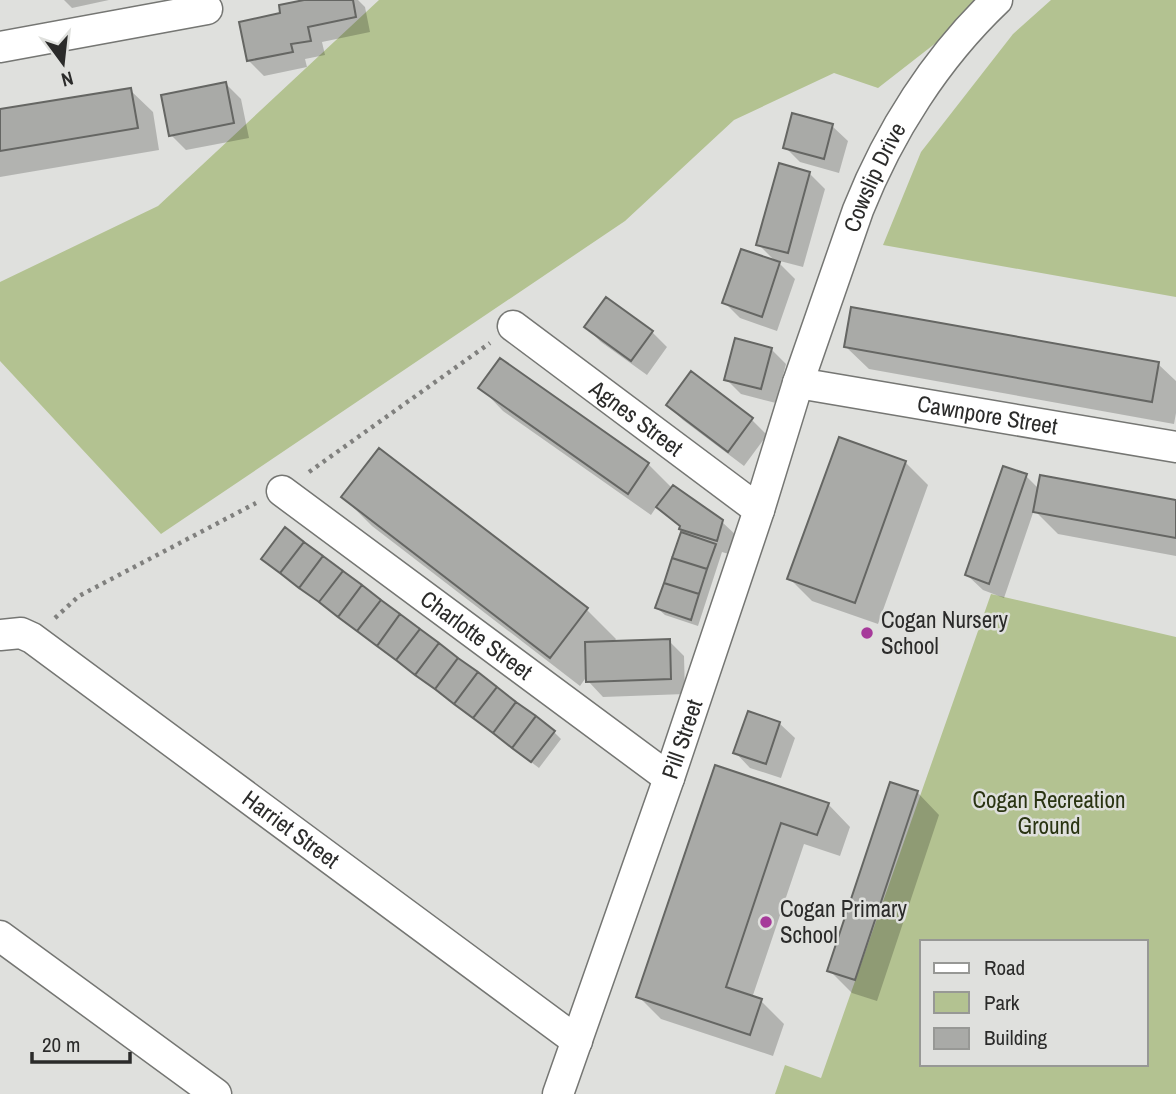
<svg xmlns="http://www.w3.org/2000/svg" width="1176" height="1094" viewBox="0 0 1176 1094" font-family="'Archivo Narrow',sans-serif">
	<style>
		.green { fill: #b3c291; fill-rule: evenodd }
		.shadow { fill: #0003 }
		.building { fill: #a9aaa7; stroke: #656663; stroke-width: 2 }
		.lines { fill: none; stroke-linecap: round; stroke-linejoin: round }
		.street-casing { stroke: #757673; stroke-width: 33 }
		.path { stroke: #80807e; stroke-width: 4.5; stroke-dasharray: 3.5 5; stroke-linecap: butt }
		.street { stroke: #fff; stroke-width: 30 }
		.poi-dot { fill: #a63a9a; stroke: #dfe0dd; stroke-width: 2.5 }
		.labels { text-anchor: middle; stroke-width: 5; stroke-linejoin: round; paint-order: stroke }
		.street-label { font-size: 23px; fill: #2b2b2a; stroke: #dfe0dd }
		.poi-label { font-size: 23px; fill: #2b2b2a; stroke: #dfe0dd; text-anchor: start }
		.park-label { font-size: 23px; fill: #2a3412; stroke: #dfe0dd }
	</style>
	<rect width="100%" height="100%" fill="#dfe0dd"/>
	<path class="green" d="M379 0H991L878 88 834 73 734 120 625 221 161 534 0 361V282L158 206Z
		M1051 0H1176V297L883 245 921 152 1013 34Z
		M991 594 1176 637V1094H775L785 1065 821 1078ZM922 942H1146V1064H922Z"/>
	<path class="shadow" d="M64 0H109L72 8Z
		M312 0H358L365 7 370 32 322 42 325 55 305 59 307 67 264 76 248 60 282 15Z
		M226 84 241 99 249 138 186 150 171 135Z
		M130 90 153 112 159 150 0 177V111Z
		M832 126 848 141 839 173 800 162 785 147Z
		M780 165 810 174 825 189 803 267 776 260 795 279 777 331 740 318 724 302 776 262 758 244Z
		M607 299 652 332 667 347 647 375 601 342 586 327Z
		M846 347 1158 364 1176 381V413L1174 424 869 369Z
		M771 349 786 364 776 403 741 394 726 379Z
		M692 374 752 420 767 435 744 466 683 420 668 405Z
		M481 388 648 464 673 489 722 522 738 537 732 555 722 552 698 626 665 615 657 608 688 537 681 529V528L657 506 651 515 503 411Z
		M840 439 906 463 928 485 878 624 812 601 789 578Z
		M379 451 587 610 616 639 613 643 669 641 684 656 685 694 603 697 588 681 587 676 580 686 372 526 343 497Z
		M1026 476 1039 489 1176 502V556L1058 534 1034 510 1004 598 983 590 967 575Z
		M263 559 554 732 561 739 539 768 270 566Z
		M779 723 795 738 781 778 750 768 735 752Z
		M716 767 828 804 850 827 840 856 804 844 752 998 761 1001 784 1024 773 1056 661 1019 638 996Z
		M917 792 939 815 877 1001 852 993 829 970Z"/>
	<path class="building" d="M304 0H353L356 17 308 27 311 41 291 44 293 52 247 61 239 22 280 13 279 5Z
		M226 82 234 123 169 136 161 95Z
		M131 88 138 128 0 151V109Z
		M792 113 833 124 824 159 783 148Z
		M779 163 810 172 788 253 756 245Z
		M741 249 780 262 762 317 722 303Z
		M606 297 653 331 631 361 584 327Z
		M851 307 1159 362 1152 402 844 347Z
		M735 338 772 348 761 389 724 380Z
		M500 358 649 463 628 494 478 388Z
		M691 371 753 418 728 452 666 405Z
		M839 437 906 461 855 603 787 579Z
		M379 448 588 608 550 658 341 497Z
		M1003 466 1027 474 989 584 965 575Z
		M1040 475 1176 500V538L1033 512Z
		M673 485 723 520 717 541 679 529 680 526 656 507Z
		M285 527 304 542 280 573 261 559Z
		M681 532 716 544 707 569 672 558Z
		M304 542 323 556 299 588 280 573Z
		M323 556 343 571 319 602 299 588Z
		M672 558 707 569 699 594 664 583Z
		M343 571 362 585 338 617 319 602Z
		M664 583 699 594 691 620 655 608Z
		M362 585 381 600 357 631 338 617Z
		M381 600 400 614 377 646 357 631Z
		M400 614 420 629 396 660 377 646Z
		M420 629 439 643 415 675 396 660Z
		M670 639 671 679 586 682 585 642Z
		M439 643 458 658 435 689 415 675Z
		M458 658 478 672 454 704 435 689Z
		M478 672 497 687 473 718 454 704Z
		M497 687 516 702 493 733 473 718Z
		M516 702 536 716 512 748 493 733Z
		M748 711 780 722 766 764 733 753Z
		M536 716 555 731 531 762 512 748Z
		M715 765 829 803 817 835 781 823 726 987 762 999 750 1035 636 997Z
		M890 782 918 791 855 980 827 971Z"/>
	<g class="lines">
		<defs>
			<g id="street">
				<path d="M0 47 207 9"/>
				<path id="s1" d="M513 326 759 510"/>
				<path id="s2" d="M798 383 1176 447"/>
				<path id="s3" d="M282 491 669 778"/>
				<path id="s4" d="M0 635 21 633 32 638 577 1041"/>
				<path d="M0 936 216 1094"/>
				<path id="s5" d="M558 1094 669 778 759 510 798 383 858 210C889 132 936 58 997 0"/>
			</g>
		</defs>
		<use href="#street" class="street-casing"/>
		<path class="path" d="M309 472 490 343
			M55 618 79 596 256 503"/>
		<use href="#street" class="street"/>
	</g>
	<g class="poi-dot">
		<circle cx="867" cy="633" r="7"/>
		<circle cx="766" cy="922" r="7"/>
	</g>
	<g class="labels">
		<g class="street-label">
			<text dy="8" stroke="none"><textPath href="#s5" startOffset="970">Cowslip Drive</textPath></text>
			<text dy="8" stroke="none"><textPath href="#s2" startOffset="192">Cawnpore Street</textPath></text>
			<text dy="8" stroke="none"><textPath href="#s1" startOffset="154">Agnes Street</textPath></text>
			<text dy="8" stroke="none"><textPath href="#s3" startOffset="242">Charlotte Street</textPath></text>
			<text dy="8" stroke="none"><textPath href="#s5" startOffset="376">Pill Street</textPath></text>
			<text dy="8" stroke="none"><textPath href="#s4" startOffset="355">Harriet Street</textPath></text>
		</g>
		<g class="poi-label">
			<text x="881" y="628">Cogan Nursery<tspan x="881" dy="26">School</tspan></text>
			<text x="780" y="917">Cogan Primary<tspan x="780" dy="26">School</tspan></text>
		</g>
		<g class="park-label">
			<text x="1049" y="808">Cogan Recreation<tspan x="1049" dy="26">Ground</tspan></text>
		</g>
	</g>
	<rect x="920" y="940" width="228" height="126" fill="#dfe0dd" stroke="#979895" stroke-width="2"/>
	<rect x="934" y="963" width="35" height="10" fill="#ffffff" stroke="#979895" stroke-width="2"/>
	<text x="984" y="975" font-size="21" fill="#2b2b2a">Road</text>
	<rect x="934" y="992" width="35" height="21" fill="#b3c291" stroke="#979895" stroke-width="2"/>
	<text x="984" y="1010" font-size="21" fill="#2b2b2a">Park</text>
	<rect x="934" y="1028" width="35" height="21" fill="#a9aaa7" stroke="#979895" stroke-width="2"/>
	<text x="984" y="1045" font-size="21" fill="#2b2b2a">Building</text>
	<g transform="translate(63 63) rotate(165)" stroke="#dfe0dd" stroke-width="5" paint-order="stroke">
	<path d="M0-5L12 26L0 18L-12 26Z" fill="#2b2b2a"/>
	<text y="-10" font-size="19" font-weight="bold" text-anchor="middle" fill="#2b2b2a">N</text>
	</g>
	<path d="M32 1052v10h98v-10" fill="none" stroke="#2b2b2a" stroke-width="3.5"/>
	<text x="42" y="1052" font-size="21" fill="#2b2b2a" stroke="#dfe0dd" stroke-width="5" paint-order="stroke">20 m</text>
</svg>
